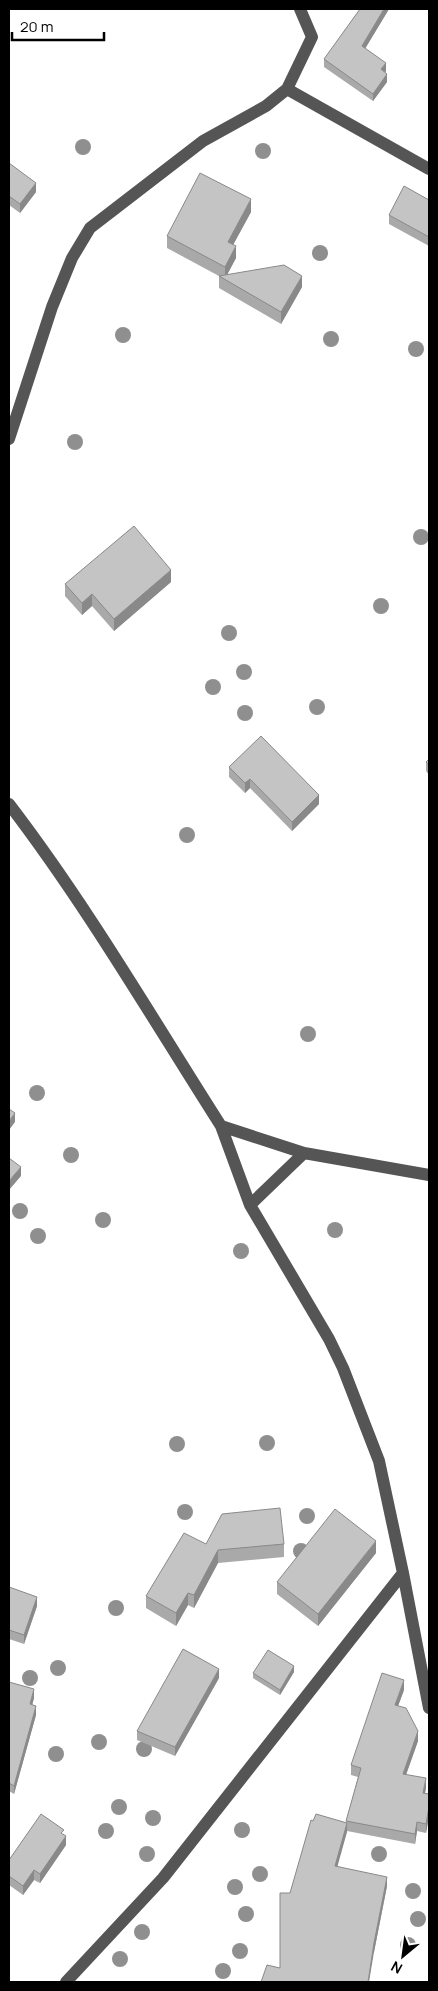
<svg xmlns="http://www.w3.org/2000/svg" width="438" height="1991" viewBox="0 0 438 1991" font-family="Manrope,sans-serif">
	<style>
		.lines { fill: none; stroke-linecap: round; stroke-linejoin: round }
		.minor { stroke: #555; stroke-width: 12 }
		.tree { fill: #8f8f8f }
		.wall { fill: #a9a9a9 }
		.shaded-wall { fill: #898989 }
		.building { fill: #c4c4c4; stroke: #898989 }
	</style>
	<rect width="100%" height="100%" fill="#fff"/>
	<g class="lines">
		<path class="minor" d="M287 89 312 37 300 9
			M9 439 52 307 72 258 90 228 203 141 266 106 287 89 429 169
			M9 804C87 906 152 1018 221 1126
			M429 1175 304 1153 221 1126 250 1205 329 1339 343 1368 379 1461 403 1573 429 1708
			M250 1205 304 1153
			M66 1982 163 1878 403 1573"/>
	</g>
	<g class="tree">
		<circle cx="83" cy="147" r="8"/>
		<circle cx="263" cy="151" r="8"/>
		<circle cx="320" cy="253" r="8"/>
		<circle cx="123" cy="335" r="8"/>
		<circle cx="331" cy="339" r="8"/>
		<circle cx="416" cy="349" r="8"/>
		<circle cx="75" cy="442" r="8"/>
		<circle cx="421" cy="537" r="8"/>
		<circle cx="381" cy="606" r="8"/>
		<circle cx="229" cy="633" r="8"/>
		<circle cx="244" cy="672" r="8"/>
		<circle cx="213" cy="687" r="8"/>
		<circle cx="317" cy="707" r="8"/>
		<circle cx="245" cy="713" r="8"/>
		<circle cx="187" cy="835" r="8"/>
		<circle cx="308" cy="1034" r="8"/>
		<circle cx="37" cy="1093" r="8"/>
		<circle cx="71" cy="1155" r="8"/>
		<circle cx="20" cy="1211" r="8"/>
		<circle cx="103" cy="1220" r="8"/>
		<circle cx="335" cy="1230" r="8"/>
		<circle cx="38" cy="1236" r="8"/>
		<circle cx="241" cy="1251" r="8"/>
		<circle cx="267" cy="1443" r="8"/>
		<circle cx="177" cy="1444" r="8"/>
		<circle cx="185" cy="1512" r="8"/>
		<circle cx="307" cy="1516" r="8"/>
		<circle cx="301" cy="1551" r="8"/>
		<circle cx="116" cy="1608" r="8"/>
		<circle cx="58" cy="1668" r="8"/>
		<circle cx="30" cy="1678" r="8"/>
		<circle cx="99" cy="1742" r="8"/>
		<circle cx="144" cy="1749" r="8"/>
		<circle cx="56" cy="1754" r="8"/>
		<circle cx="119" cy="1807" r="8"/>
		<circle cx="153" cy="1818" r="8"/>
		<circle cx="242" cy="1830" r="8"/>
		<circle cx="106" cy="1831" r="8"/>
		<circle cx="147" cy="1854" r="8"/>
		<circle cx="379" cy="1854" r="8"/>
		<circle cx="260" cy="1874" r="8"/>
		<circle cx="235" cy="1887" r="8"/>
		<circle cx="413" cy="1891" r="8"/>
		<circle cx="246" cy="1914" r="8"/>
		<circle cx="418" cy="1919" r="8"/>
		<circle cx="142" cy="1932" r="8"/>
		<circle cx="408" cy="1945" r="8"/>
		<circle cx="240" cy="1951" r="8"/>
		<circle cx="120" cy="1959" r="8"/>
		<circle cx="223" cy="1971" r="8"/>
	</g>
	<path class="wall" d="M389 9 365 48 386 71 385 72 387 82 373 101 324 67V59Z
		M9 163 36 192 20 213 9 205Z
		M429 200V246L389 224V215Z
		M251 212 233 245 236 258 227 274 302 287 281 324 219 288V276L167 248V236Z
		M171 582 114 631 92 606 82 615 65 596V584Z
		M429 759V775L426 771V762Z
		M229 767 319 804 292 831 250 788 245 793 229 777Z
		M206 1544H284V1557L218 1563 194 1608 188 1605 176 1626 146 1608V1596Z
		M376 1553 318 1626 277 1594V1582Z
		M9 1587 37 1606 24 1644 9 1639Z
		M294 1672 280 1695 253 1678V1673Z
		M219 1678 175 1756 137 1740V1731Z
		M9 1682 34 1698 32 1705 36 1715 14 1794 9 1791Z
		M404 1690 398 1706 418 1741 406 1775 426 1788 425 1793 429 1794V1816L426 1833 417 1831 415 1844 347 1831 337 1866 387 1886 374 1952 280 1968 290 1893 313 1821 346 1822 358 1777 351 1775V1765Z
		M64 1834 66 1845 40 1883 34 1880 23 1895 9 1885V1860Z"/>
	<path class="shaded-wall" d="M384 9H389L362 54V46Z
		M386 63V71L381 77V69Z
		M387 74V82L373 101V94Z
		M36 183V192L20 213V204Z
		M251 199V212L228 254V242Z
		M236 246V258L225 279V267Z
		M302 276V287L281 324V312Z
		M171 570V582L114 631V619Z
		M92 594V606L82 615V603Z
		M250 779V788L245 793V783Z
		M319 795V804L292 831V822Z
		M15 1113V1122L9 1130V1121Z
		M21 1167V1176L9 1190V1181Z
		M376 1541V1553L318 1626V1614Z
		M218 1550V1563L194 1608V1595Z
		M188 1593V1605L176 1626V1613Z
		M37 1597V1606L24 1644V1635Z
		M294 1666V1672L280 1695V1690Z
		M219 1669V1678L175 1756V1747Z
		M404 1680V1690L395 1714V1705Z
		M34 1689V1698L30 1713V1704Z
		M36 1706V1715L14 1794V1786Z
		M418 1731V1741L403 1783V1774Z
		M426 1778V1788L423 1802V1793Z
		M429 1807V1816L426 1833V1824Z
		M417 1822V1831L415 1844V1834Z
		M347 1823V1832L335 1875V1866Z
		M66 1836V1845L40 1883V1874Z
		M34 1870V1880L23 1895V1886Z
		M387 1877V1886L374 1952 369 1982H368L374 1943Z"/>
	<path class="building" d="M360 9H384L362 46 386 63 381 69 387 74 373 94 324 59Z
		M9 163 36 183 20 204 9 196Z
		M200 173 251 199 228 242 236 246 225 267 167 236Z
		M404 186 429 200V237L389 215Z
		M284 265 302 276 281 312 219 276Z
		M134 526 171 570 114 619 92 594 82 603 65 584Z
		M261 736 319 795 292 822 250 779 245 783 229 767Z
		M429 759V765L426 762Z
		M9 1109 15 1113 9 1121Z
		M9 1158 21 1167 9 1181Z
		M280 1508 284 1544 218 1550 194 1595 188 1593 176 1613 146 1596 184 1533 206 1544 222 1514Z
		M335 1509 376 1541 318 1614 277 1582Z
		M9 1587 37 1597 24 1635 9 1630Z
		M183 1649 219 1669 175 1747 137 1731Z
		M268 1650 294 1666 280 1690 253 1673Z
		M382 1673 404 1680 395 1705 406 1708 418 1731 403 1774 426 1778 423 1793 429 1794V1807L426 1824 417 1822 415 1834 346 1821 361 1768 351 1765Z
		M9 1682 34 1689 30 1704 36 1706 14 1786 9 1783Z
		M41 1814 64 1830 61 1833 66 1836 40 1874 34 1870 23 1886 9 1876V1860Z
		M316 1814 347 1823 335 1866 387 1877 374 1943 368 1982H261L267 1965 280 1968V1893H290L311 1820 313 1821Z"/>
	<rect width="438" height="1991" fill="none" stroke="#000000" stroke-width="20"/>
	<g transform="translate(403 1956) rotate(209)" stroke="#ffffff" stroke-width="4" paint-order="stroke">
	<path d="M0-4L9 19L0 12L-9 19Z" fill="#000000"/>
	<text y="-8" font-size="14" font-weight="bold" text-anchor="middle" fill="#000000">N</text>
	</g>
	<path d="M12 32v8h92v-8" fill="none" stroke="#000000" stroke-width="2.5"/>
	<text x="20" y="32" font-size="15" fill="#000000" stroke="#ffffff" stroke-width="4" paint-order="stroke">20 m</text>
</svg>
